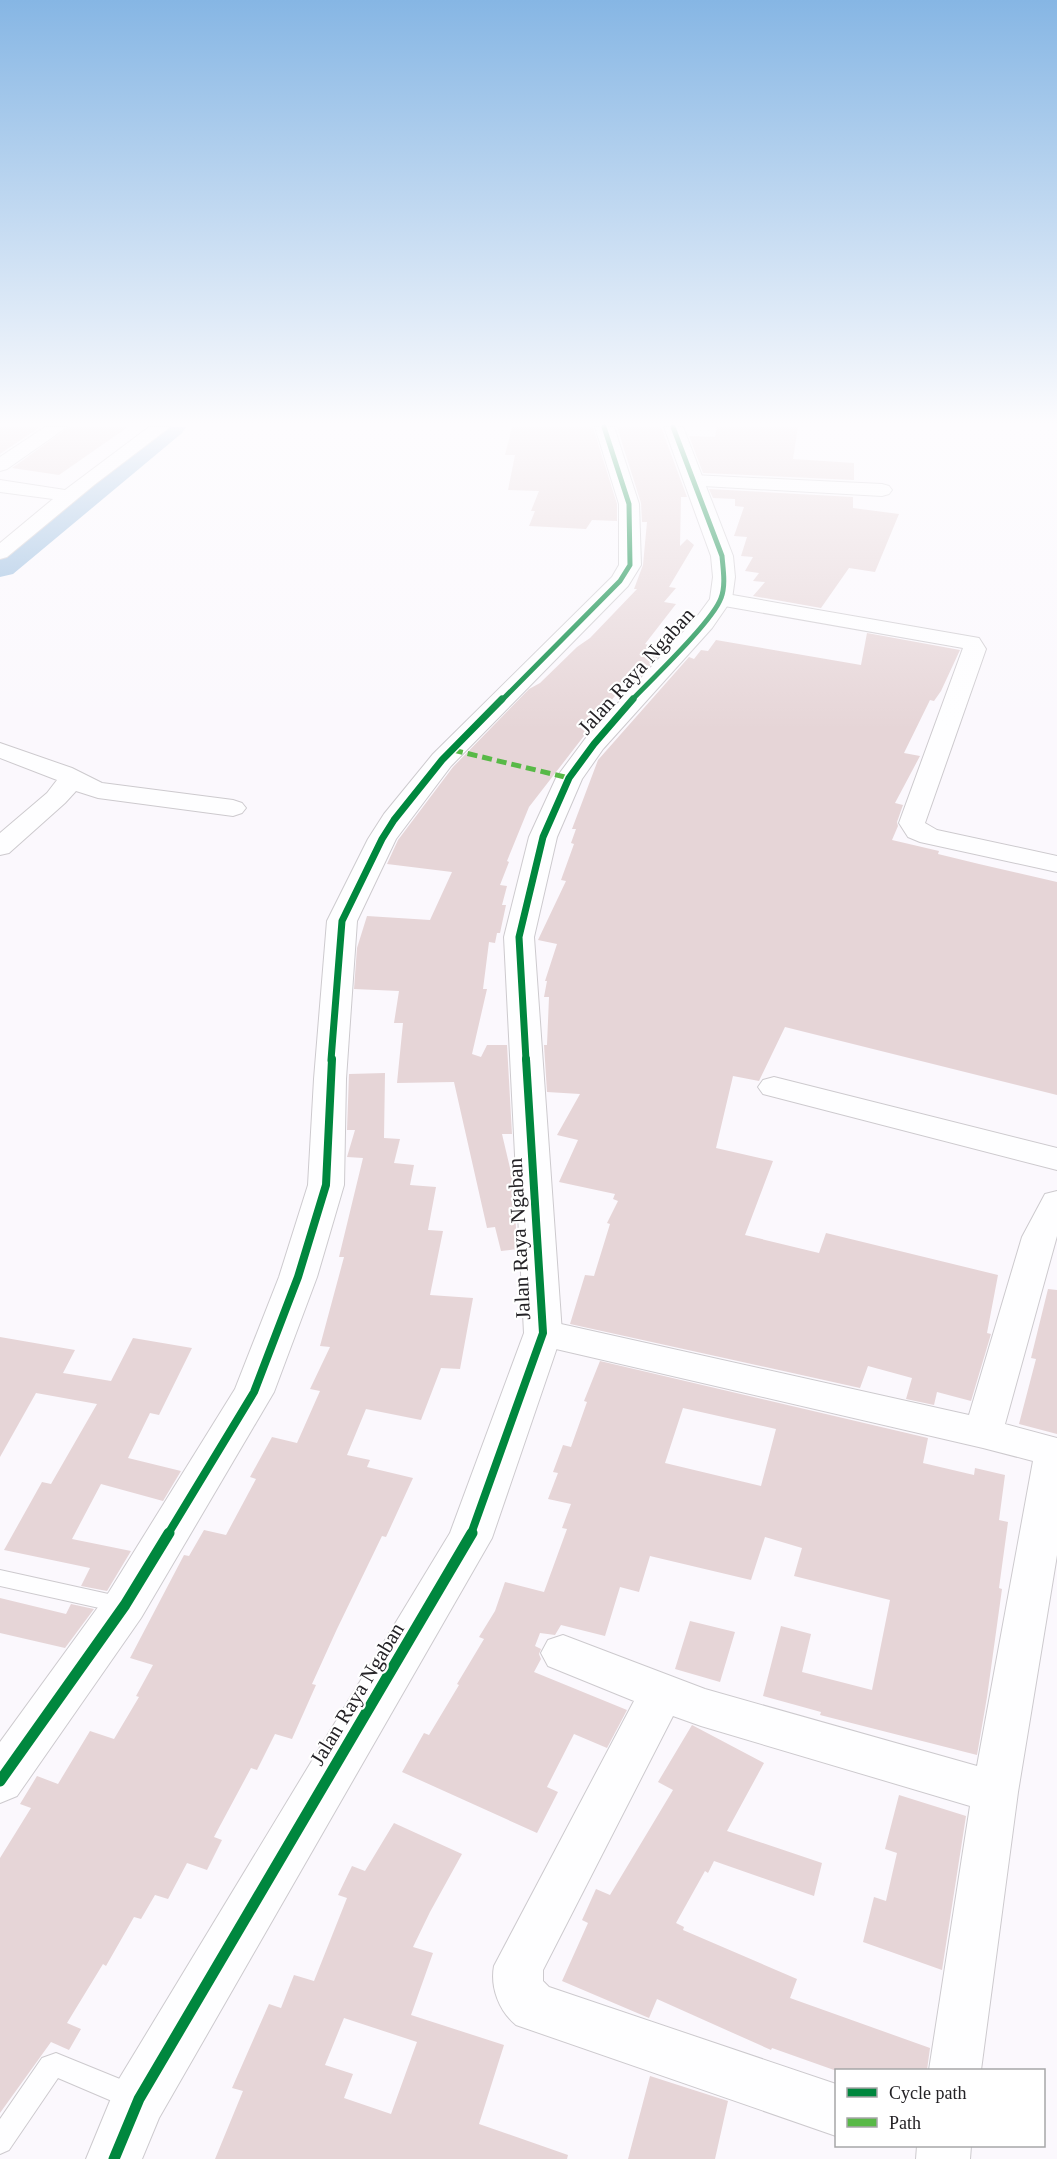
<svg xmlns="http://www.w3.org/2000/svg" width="1057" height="2159" viewBox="0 0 1057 2159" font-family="Georgia,serif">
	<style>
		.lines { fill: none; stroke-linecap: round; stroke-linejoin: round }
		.river { fill: #93b9dd; fill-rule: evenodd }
		.building { fill: #e6d5d7; fill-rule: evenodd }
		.lane-casing { stroke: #cdcace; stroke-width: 2 }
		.street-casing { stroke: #cdcace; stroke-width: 2 }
		.secondary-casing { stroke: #cdcace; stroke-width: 2 }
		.lane { fill: #fefeff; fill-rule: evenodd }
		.street { fill: #fefeff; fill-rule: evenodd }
		.secondary { fill: #fefeff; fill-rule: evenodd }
		.quiet { stroke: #58b947; stroke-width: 5; stroke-dasharray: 10 5; stroke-linecap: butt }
		.cycleway-far3-casing { stroke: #fff; stroke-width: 8 }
		.cycleway-far2-casing { stroke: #fff; stroke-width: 10 }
		.cycleway-far1-casing { stroke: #fff; stroke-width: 12 }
		.cycleway-casing { stroke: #fff; stroke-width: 15 }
		.cycleway-far3 { stroke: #00873e; stroke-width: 5 }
		.cycleway-far2 { stroke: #00873e; stroke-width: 7 }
		.cycleway-far1 { stroke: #00873e; stroke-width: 8 }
		.cycleway { stroke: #00873e; stroke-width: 11 }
		.labels { text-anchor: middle; stroke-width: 4.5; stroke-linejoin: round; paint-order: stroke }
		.street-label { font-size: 21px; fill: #242226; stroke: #fff }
	</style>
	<rect width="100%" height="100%" fill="#fbf8fd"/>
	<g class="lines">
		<path class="river" d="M151 427H186L182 433 13 574 0 577V548Z"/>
	</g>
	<path class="building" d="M0 427H40L0 454Z
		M69 427H128L59 475 12 468Z
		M512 427H593L617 504V521L592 520 586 529 529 526 535 511H531L539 491 508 490 515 455H505Z
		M617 427H661L687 497H681L680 546 687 539 694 545 669 587 676 588 664 602 676 604 645 644 664 650 622 696 628 679 529 807 507 861 509 862 500 885 507 886 502 905H506L500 933H497L495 943 489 942 483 989H487L472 1054 481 1057 487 1045H507L512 1134H502L514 1185 517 1249 501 1251 495 1227 487 1228 454 1082 397 1083 403 1023H394L399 991 354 989 357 948 367 916 430 920 452 872 387 864 398 840 453 767 529 689 540 683 577 647 590 638 637 589H634L643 565 647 522H642L641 503Z
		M717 427H798L793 459 854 463V480L703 473 689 436 715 437Z
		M709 489 853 497V508L899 514 875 572 849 568 821 608 753 596 765 582 753 581 759 573 745 571 753 557 741 556 747 537 734 536 744 507 735 506V499L713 498Z
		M867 633 960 650 941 691 934 701 930 700 904 753 920 756 895 803 903 805 897 822 898 826 892 840 939 851 938 854 979 864 1057 882V1095L785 1027 759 1081 733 1076 716 1148 773 1161 745 1235 819 1253 826 1233 998 1275 987 1333 991 1334 971 1401 937 1392 934 1405 906 1399 912 1378 868 1366 860 1388 570 1324 585 1275 594 1276 610 1224 607 1223 618 1201 613 1199 615 1194 559 1182 578 1140 557 1135 580 1094 547 1092 544 1045H547L549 997H544L547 981H545L557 944 538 940 566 881 561 880 574 844 571 843 576 829H572L598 760 689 657 694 659 701 650 708 651 716 640 861 665Z
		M385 1073 384 1138 400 1139 394 1163 414 1165 410 1185 436 1187 428 1230 443 1231 430 1295 473 1298 460 1369 441 1368 421 1420 366 1409 347 1455 370 1460 367 1467 413 1478 386 1537 382 1536 337 1629 312 1684 316 1685 292 1739 275 1734 257 1770 251 1768 214 1837 222 1840 207 1870 187 1863 168 1899 155 1895 141 1919 134 1917 106 1966 103 1964 67 2023 81 2029 69 2050 51 2042 0 2113V1858L31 1808 20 1804 37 1776 58 1784 90 1731 114 1739 139 1697 136 1696 153 1665 130 1658 184 1555 189 1556 204 1530 226 1535 256 1479 250 1477 272 1437 297 1443 320 1391 310 1389 330 1347 320 1346 344 1257H339L363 1158 347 1157 355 1130H347L349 1074Z
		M1048 1289 1057 1290V1434L1019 1424 1036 1359 1031 1358Z
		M0 1337 75 1350 63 1373 111 1381 133 1338 192 1348 159 1415 150 1413 128 1458 181 1471 163 1501 101 1484 72 1539 131 1551 107 1591 81 1586 90 1568 4 1550 42 1482 51 1484 97 1404 36 1393 0 1457Z
		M600 1361 928 1438 923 1463 974 1475 975 1468 1005 1475 999 1520 1008 1522 999 1588 1002 1589 987 1697 977 1755 820 1715 821 1712 763 1696 781 1626 811 1634 802 1672 872 1690 890 1600 794 1576 802 1548 765 1537 751 1580 650 1556 639 1592 620 1587 605 1636 561 1625 555 1635 540 1633 535 1646 541 1649 539 1654 541 1659 534 1672 627 1710 607 1748 574 1734 547 1787 558 1792 537 1833 402 1772 424 1733 429 1735 459 1685 457 1684 484 1639 479 1637 495 1611 505 1582 544 1592 567 1529 562 1528 571 1504 548 1499 558 1473 553 1472 563 1445 571 1447 587 1402 584 1401ZM683 1408 776 1429 761 1486 665 1463Z
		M0 1598 66 1614 71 1604 94 1609 65 1648 0 1633Z
		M690 1621 735 1632 720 1682 675 1669Z
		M692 1725 764 1763 727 1831 822 1863 814 1896 714 1861 708 1873 705 1871 676 1923 684 1927 683 1930 797 1979 790 1998 930 2048 927 2070H834L772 2048 771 2050 657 1999 649 2018 562 1981 588 1923 582 1920 596 1889 610 1895 673 1790 658 1782Z
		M899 1795 966 1816 942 1970 863 1942 874 1897 886 1901 897 1853 885 1849Z
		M394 1823 462 1854 430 1912 413 1947 433 1953 411 2015 504 2045 479 2124 568 2155 567 2159H215L243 2091 232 2088 269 2004 281 2008 294 1975 314 1981 347 1898 338 1895 352 1866 365 1871ZM344 2018 417 2042 391 2114 344 2098 353 2074 325 2065Z
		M650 2076 728 2101 715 2159H628Z"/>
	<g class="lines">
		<defs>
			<path id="lane" d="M0 1570 122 1597 129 1599 132 1605 129 1611 122 1613 0 1586Z
				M56 2053 142 2088 146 2097 142 2106 133 2110 58 2078 9 2150 0 2154V2119L42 2058Z"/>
			<path id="street" d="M45 427H67L7 469 0 471V457Z
				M149 427H170L94 485 7 557 0 559V543L53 499 0 492V480L65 490Z
				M693 475 882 484 889 486 892 490 889 494 882 496 686 485 684 481 686 477Z
				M721 593 979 638 986 649 925 823 937 830 1057 856V872L920 842 908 837 899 823 963 648 713 604 710 599 713 594Z
				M0 743 72 768 102 783 233 800 242 803 246 808 242 813 233 816 98 798 76 791 65 803 9 853 0 855V833L47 793 57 780 0 758Z
				M774 1077 1057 1148V1170L763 1094 758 1087 763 1080Z
				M1057 1191V1236L1005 1424 1057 1438V1555L1018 1792 981 2070H929L970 1806 701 1726 673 1716 543 1970V1981L549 1987 836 2084V2136L516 2025C499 2011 490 1987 494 1966L634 1701 548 1666 541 1653 548 1640 563 1635 705 1689 977 1766 1033 1461 983 1448 543 1346 530 1342 525 1333 530 1324 543 1320 969 1415 1022 1237 1045 1194Z
				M917 2146H971L970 2159H916Z"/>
			<path id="secondary" d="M595 427H614L639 504 641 565 628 586 451 766 396 839 357 921 346 1079 344 1185 317 1277 274 1392 141 1618 17 1796 0 1803V1742L109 1592 235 1389 279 1277 308 1185 314 1079 327 921 368 839 384 814 433 754 612 577 619 565V504Z
				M664 427H683L733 556 735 577 732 599 712 628 603 749 582 779 557 837 534 937 562 1333 492 1538 159 2118 142 2159H86L119 2079 450 1533 524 1333 504 937 529 837 556 778 585 739 696 618 710 599 713 577 711 556Z"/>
		</defs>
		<use href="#lane" class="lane-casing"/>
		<use href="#street" class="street-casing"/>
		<use href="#secondary" class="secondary-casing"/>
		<use href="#lane" class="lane"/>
		<use href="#street" class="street"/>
		<use href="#secondary" class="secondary"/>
		<path class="quiet" d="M453 750 569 778"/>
		<defs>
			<path id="cycleway-far3" d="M501 701 620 581 630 565 629 504 604 427
				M631 701C651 680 713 621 721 598 726 585 723 569 722 556L673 427"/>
			<path id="cycleway-far2" d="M331 1060 342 921 382 839 394 820 442 760 502 699
				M526 1060 519 937 543 837 569 778 594 744 633 699"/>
			<path id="cycleway-far1" d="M168 1534 254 1392 298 1277 326 1185 332 1059
				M471 1534 543 1333 526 1059"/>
			<path id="cycleway" d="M0 1781 125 1605 169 1533
				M114 2159 139 2099 472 1533"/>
		</defs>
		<use href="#cycleway-far3" class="cycleway-far3-casing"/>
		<use href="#cycleway-far2" class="cycleway-far2-casing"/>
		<use href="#cycleway-far1" class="cycleway-far1-casing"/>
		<use href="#cycleway" class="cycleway-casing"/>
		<use href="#cycleway-far3" class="cycleway-far3"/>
		<use href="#cycleway-far2" class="cycleway-far2"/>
		<use href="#cycleway-far1" class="cycleway-far1"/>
		<use href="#cycleway" class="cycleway"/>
	</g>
	<linearGradient id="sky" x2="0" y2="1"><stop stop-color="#86b6e4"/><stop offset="0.58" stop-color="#fdfcfe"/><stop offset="1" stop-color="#fdfcfe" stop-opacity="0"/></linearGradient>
	<rect width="1057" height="730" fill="url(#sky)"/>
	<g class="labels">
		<g class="street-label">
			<text transform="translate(636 671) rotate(-48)" y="7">Jalan Raya Ngaban</text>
			<text transform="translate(519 1239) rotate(-93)" y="7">Jalan Raya Ngaban</text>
			<text transform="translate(357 1694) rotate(-59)" y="7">Jalan Raya Ngaban</text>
		</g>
	</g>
	<rect x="835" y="2069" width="210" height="78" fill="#ffffff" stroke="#a7a7a8" stroke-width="1.5"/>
	<rect x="847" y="2088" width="30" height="9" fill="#00873e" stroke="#a7a7a8" stroke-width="1.5"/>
	<text x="889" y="2099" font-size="18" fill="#242226">Cycle path</text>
	<rect x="847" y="2118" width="30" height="9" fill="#58b947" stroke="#a7a7a8" stroke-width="1.5"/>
	<text x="889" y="2129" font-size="18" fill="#242226">Path</text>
</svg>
